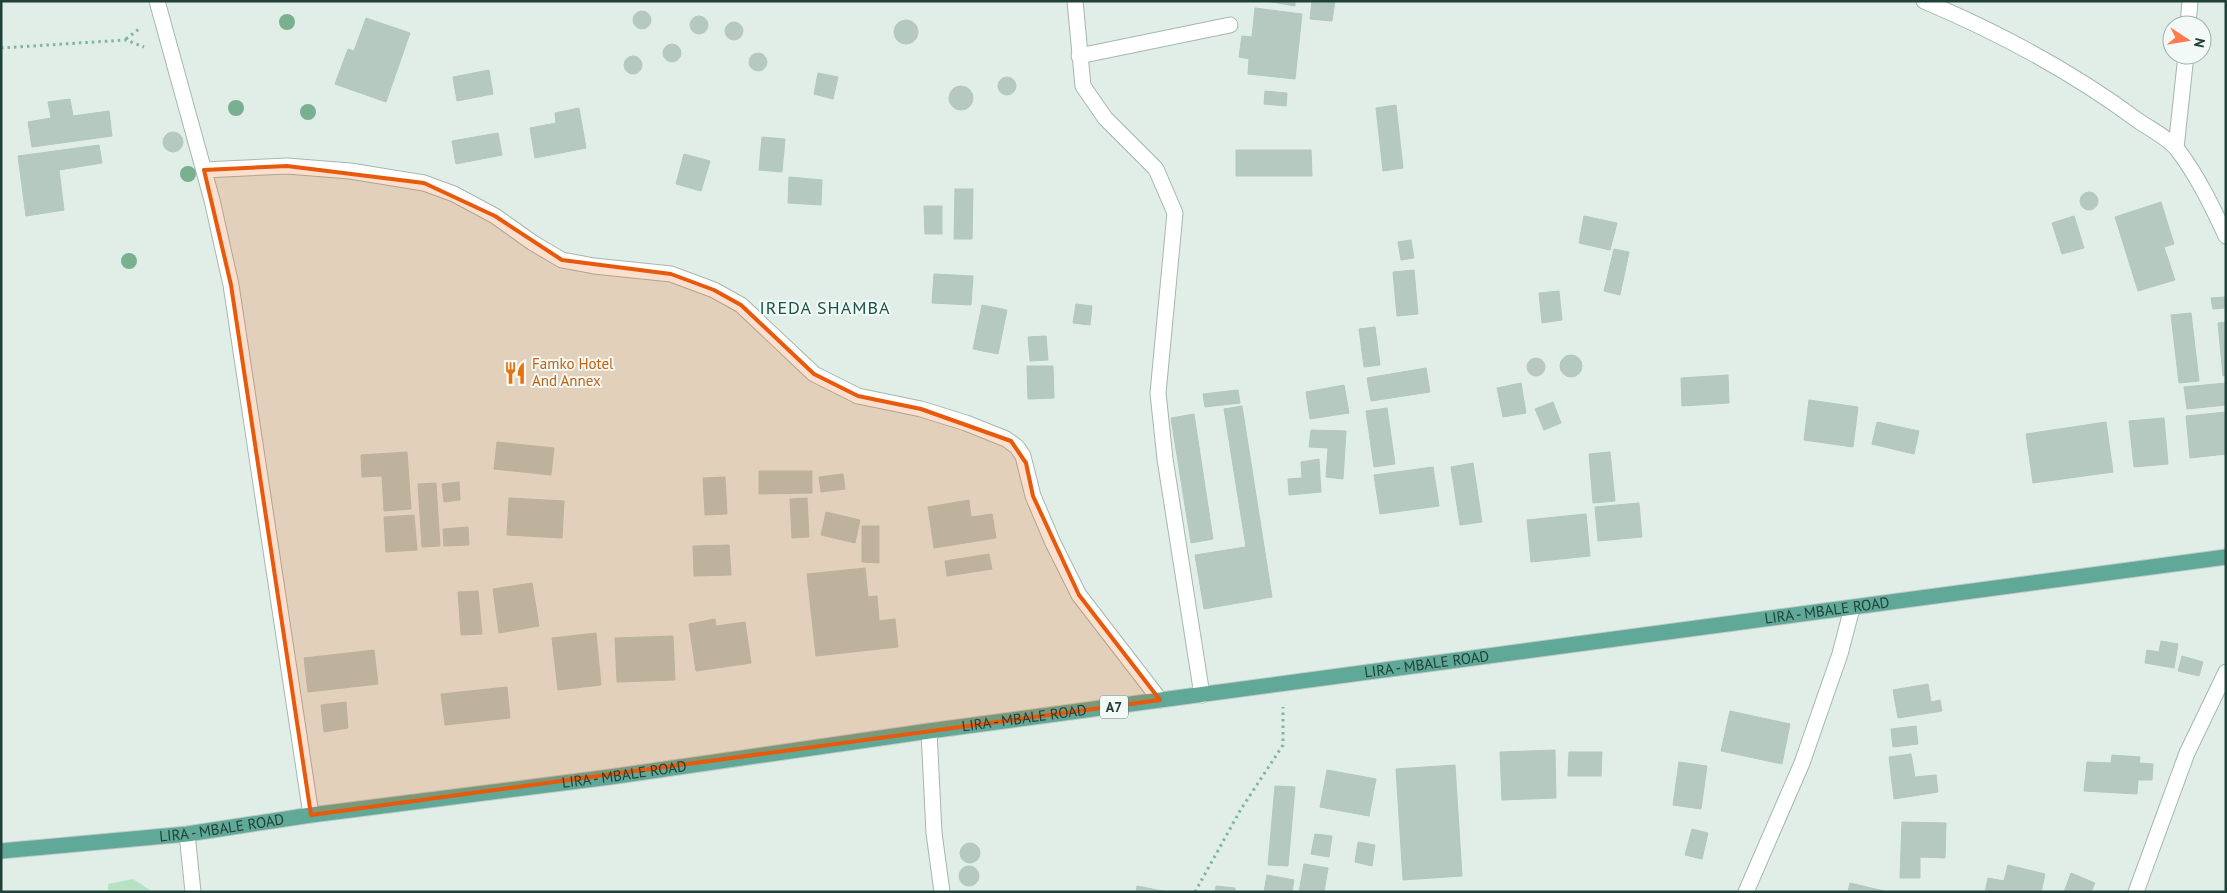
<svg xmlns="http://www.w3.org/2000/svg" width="2227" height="893" viewBox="0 0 2227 893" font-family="'PT Sans',sans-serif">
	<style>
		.green { fill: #b7e1c3 }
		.building { fill: #b6c9c1; stroke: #b3c8bf }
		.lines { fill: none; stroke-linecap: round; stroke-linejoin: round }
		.service-casing { stroke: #a3b7b0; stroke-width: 17 }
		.minor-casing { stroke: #a3b7b0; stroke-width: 17 }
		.tertiary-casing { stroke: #a3b7b0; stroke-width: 17 }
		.primary-casing { stroke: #c0cac7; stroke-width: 17 }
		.path { stroke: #7eb5a4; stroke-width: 3; stroke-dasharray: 2.5 4; stroke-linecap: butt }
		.service { stroke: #fff; stroke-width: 15 }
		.minor { stroke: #fff; stroke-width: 15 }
		.tertiary { stroke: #fff; stroke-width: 15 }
		.primary { stroke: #60a897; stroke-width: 15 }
		.tree { fill: #79b08f }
		.marked { fill: #e8590c; fill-opacity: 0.2; stroke: #e8590c; stroke-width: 4; stroke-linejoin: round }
		.labels { text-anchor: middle; stroke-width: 4; stroke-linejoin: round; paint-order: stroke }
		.shield { fill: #f2f9f6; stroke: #5e7871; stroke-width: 1 }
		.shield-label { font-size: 14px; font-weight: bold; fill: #1f4138 }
		.food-label { font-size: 15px; fill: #c56008; stroke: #f2f9f6; text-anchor: start }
		.street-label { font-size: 15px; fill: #1f4138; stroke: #f2f9f6 }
		.quarter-label { font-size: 18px; letter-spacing: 1px; fill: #185547; stroke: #f2f9f6 }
	</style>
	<rect width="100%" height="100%" fill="#e1eee8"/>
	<path class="green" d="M133 879 153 892H108V884Z"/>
	<path class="building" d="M1266 1H1295V6Z
		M1312 1H1335L1332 21 1310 19Z
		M1255 8 1302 14 1295 79 1248 74 1249 59 1239 57 1242 36 1252 37Z
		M633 20a9 9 0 1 1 18 0a9 9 0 1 1-18 0Z
		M690 25a9 9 0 1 1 18 0a9 9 0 1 1-18 0Z
		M366 18 410 33 386 102 335 84 348 49 354 51Z
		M894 32a12 12 0 1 1 24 0a12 12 0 1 1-24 0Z
		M725 31a9 9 0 1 1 18 0a9 9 0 1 1-18 0Z
		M663 53a9 9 0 1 1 18 0a9 9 0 1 1-18 0Z
		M749 62a9 9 0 1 1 18 0a9 9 0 1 1-18 0Z
		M624 65a9 9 0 1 1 18 0a9 9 0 1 1-18 0Z
		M489 70 493 94 457 101 453 77Z
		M818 73 838 77 833 99 814 94Z
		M998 86a9 9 0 1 1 18 0a9 9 0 1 1-18 0Z
		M949 98a12 12 0 1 1 24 0a12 12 0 1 1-24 0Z
		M1265 91 1287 93 1286 106 1264 104Z
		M70 99 73 116 109 111 112 136 32 147 28 122 51 118 48 102Z
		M1396 105 1403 168 1383 171 1376 108Z
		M579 108 586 148 535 158 530 128 556 123 555 113Z
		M163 142a10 10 0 1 1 20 0a10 10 0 1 1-20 0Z
		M498 133 502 155 456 164 452 141Z
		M762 137 785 139 782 172 759 170Z
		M99 145 102 163 59 170 64 210 26 216 18 156Z
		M1236 150H1311L1312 176H1236Z
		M684 154 710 161 701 191 676 184Z
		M789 177 822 180 821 205 788 203Z
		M955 189H973L972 239H954Z
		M2080 201a9 9 0 1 1 18 0a9 9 0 1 1-18 0Z
		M2161 202 2174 244 2164 247 2175 280 2138 291 2115 217Z
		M924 206H942V234H925Z
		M1584 216 1617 223 1610 250 1579 243Z
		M2074 216 2084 248 2062 254 2052 223Z
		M1411 240 1414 258 1401 260 1398 242Z
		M1614 249 1629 252 1620 295 1604 291Z
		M1414 270 1418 314 1397 316 1393 272Z
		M934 274 973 276 971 305 932 303Z
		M1559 291 1562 320 1542 323 1539 293Z
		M2226 297V308L2213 309 2211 298Z
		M1076 304 1092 306 1090 325 1073 323Z
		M982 305 1007 310 998 354 973 349Z
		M2191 313 2199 381 2179 383 2171 315Z
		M2226 322V375L2223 376 2218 323Z
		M1375 327 1380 365 1364 367 1359 329Z
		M1046 336 1048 360 1030 361 1028 337Z
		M1560 366a11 11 0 1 1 22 0a11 11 0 1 1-22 0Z
		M1527 367a9 9 0 1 1 18 0a9 9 0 1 1-18 0Z
		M1027 366H1053L1054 398 1028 399Z
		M1426 368 1430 392 1371 401 1367 378Z
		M1728 375 1729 403 1682 406 1681 378Z
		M1521 383 1526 413 1503 417 1497 388Z
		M2226 383V405L2187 409 2184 387Z
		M1344 385 1349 413 1310 419 1306 392Z
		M1238 390 1240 403 1205 407 1203 394Z
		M1809 400 1858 407 1853 447 1804 440Z
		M1553 402 1561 423 1544 430 1535 409Z
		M1242 406 1272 597 1204 609 1195 555 1246 547 1224 409Z
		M1387 408 1395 464 1374 467 1366 411Z
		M2226 412V454L2190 458 2186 416Z
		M1194 414 1213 539 1191 543 1171 418Z
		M2164 418 2168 464 2134 467 2129 421Z
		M1877 422 1919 431 1914 454 1872 444Z
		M2106 422 2113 472 2033 483 2026 434Z
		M1311 430 1346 431 1343 479 1326 477 1328 448 1309 447Z
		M497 442 554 448 551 475 494 469Z
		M407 452 411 509 384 511 382 476 362 477 361 455Z
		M1610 452 1615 501 1593 503 1589 454Z
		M1319 459 1321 492 1289 495 1288 479 1302 478 1301 462Z
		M1473 463 1482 522 1460 525 1451 467Z
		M1433 467 1439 506 1380 514 1374 475Z
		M759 471H812V493L759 494Z
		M843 474 845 489 821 492 819 477Z
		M725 477 727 514 705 515 703 478Z
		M459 482 460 500 444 502 442 484Z
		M436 483 440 546 422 547 418 484Z
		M509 498 564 501 562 538 507 535Z
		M807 498 809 537 792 538 790 499Z
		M969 500 971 517 992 514 996 538 934 548 928 507Z
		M1639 503 1642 537 1598 541 1595 507Z
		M826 512 860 520 855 543 821 535Z
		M1586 514 1590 556 1531 562 1527 520Z
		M414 515 417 550 386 552 384 517Z
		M862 526H879V563L862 562Z
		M468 527 469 545 444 546 443 529Z
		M729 545 731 575 694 576 693 546Z
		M989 554 992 569 947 576 945 561Z
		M865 568 868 597 877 596 879 621 895 619 898 647 816 656 807 574Z
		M532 583 539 626 499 633 493 589Z
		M478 591 482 634 461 635 458 592Z
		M715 619 716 626 745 622 751 663 696 671 689 624Z
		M596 633 601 685 558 690 552 638Z
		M673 636 675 680 617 682 615 638Z
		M2161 641 2178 644 2174 668 2145 663 2147 650 2159 652Z
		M374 650 378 684 308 692 304 658Z
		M2182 656 2203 662 2199 676 2178 671Z
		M1928 684 1931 702 1940 700 1942 711 1898 718 1893 690Z
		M507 687 510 718 445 725 441 694Z
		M346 702 348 728 324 732 321 705Z
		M1730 711 1790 724 1782 764 1721 751Z
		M1916 726 1918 744 1893 747 1891 729Z
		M1555 750 1556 798 1502 800 1500 752Z
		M1569 752H1602L1601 776H1568Z
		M1911 754 1915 777 1936 775 1938 792 1894 799 1889 757Z
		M2112 755 2140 757 2139 763 2153 764 2152 780H2138L2137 794 2084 791 2087 762 2111 763Z
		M1679 762 1707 766 1701 809 1673 805Z
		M1455 765 1462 876 1403 880 1396 769Z
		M1327 770 1376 779 1369 816 1320 807Z
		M1275 786 1295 787 1288 866 1268 865Z
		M1902 822 1946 823 1945 858 1920 857V878H1900Z
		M1692 829 1708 833 1702 859 1685 855Z
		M1315 834 1332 836 1329 857 1311 854Z
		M1358 842 1375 845 1372 866 1355 862Z
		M960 853a10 10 0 1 1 20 0a10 10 0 1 1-20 0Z
		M1304 864 1328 868 1324 892H1299Z
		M2008 865 2045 874 2041 892H1985L1988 878 2004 881Z
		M959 876a10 10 0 1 1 20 0a10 10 0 1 1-20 0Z
		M2071 873 2095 883 2091 892H2064Z
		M1267 875 1294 880 1292 892H1264Z
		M1850 883 1888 892H1848Z
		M1137 886 1168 892H1136Z
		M1216 886 1235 888V892H1215Z"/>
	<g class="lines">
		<defs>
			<path id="service" d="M1079 56 1230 25"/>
			<path id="minor" d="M157 1 212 200 231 285 311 815
				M1075 1 1083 86 1105 118 1156 169 1175 213 1158 393 1165 459 1202 695
				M1924 1C2000 33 2074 73 2140 122 2152 130 2168 138 2177 149 2197 175 2212 206 2226 236
				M2188 25 2190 1
				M2176 148 2186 55
				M204 170 287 166 350 171 424 183 454 194 495 216 533 243 562 260 594 266 671 274 714 290 741 305 814 374 858 396 921 409 966 423 1006 439 1017 447 1023 456 1033 496 1053 543 1079 595 1160 700
				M929 731 934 833 942 892
				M187 834 193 892
				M1746 892 1802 763 1840 654 1852 608"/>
			<path id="tertiary" d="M2136 892 2187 753 2226 672"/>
			<g id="primary">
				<path id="s1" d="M1 851 187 834 311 815 610 777 929 731 2226 557"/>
			</g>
		</defs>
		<use href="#service" class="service-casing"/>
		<use href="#minor" class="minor-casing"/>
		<use href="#tertiary" class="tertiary-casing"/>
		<use href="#primary" class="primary-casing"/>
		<path class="path" d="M126 39 139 29
			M1 48 126 40 144 47
			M1195 892 1241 809 1283 745V707"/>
		<use href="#service" class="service"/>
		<use href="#minor" class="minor"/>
		<use href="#tertiary" class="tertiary"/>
		<use href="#primary" class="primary"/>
	</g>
	<g class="tree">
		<circle cx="287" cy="22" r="8"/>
		<circle cx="236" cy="108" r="8"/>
		<circle cx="308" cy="112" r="8"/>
		<circle cx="188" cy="174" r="8"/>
		<circle cx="129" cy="261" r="8"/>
	</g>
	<path class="marked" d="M287 166 424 183 495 216 562 260 671 274 714 290 741 305 814 374 858 396 921 409 1011 441 1026 463 1033 496 1079 595 1160 700 311 815 231 285 204 170Z"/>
	<defs>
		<symbol id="restaurant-bare" viewBox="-9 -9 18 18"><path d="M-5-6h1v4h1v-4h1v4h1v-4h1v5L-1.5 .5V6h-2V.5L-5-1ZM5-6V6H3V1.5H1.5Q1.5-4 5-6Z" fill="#e8710a" stroke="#f2f9f6" stroke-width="2.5" paint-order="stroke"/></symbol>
	</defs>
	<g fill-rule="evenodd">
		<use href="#restaurant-bare" x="499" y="357" width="32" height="32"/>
	</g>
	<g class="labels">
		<rect class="shield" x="1100" y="695.5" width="28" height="23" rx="4"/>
		<g class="shield-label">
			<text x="1114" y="712">A7</text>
		</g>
		<g class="food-label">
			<text x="532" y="369">Famko Hotel<tspan x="532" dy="17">And Annex</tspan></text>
		</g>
		<g class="street-label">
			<text dy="5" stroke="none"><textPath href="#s1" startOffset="1842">LIRA - MBALE ROAD</textPath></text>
			<text dy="5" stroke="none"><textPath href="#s1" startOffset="1438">LIRA - MBALE ROAD</textPath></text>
			<text dy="5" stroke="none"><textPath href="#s1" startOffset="1032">LIRA - MBALE ROAD</textPath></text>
			<text dy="5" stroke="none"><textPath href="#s1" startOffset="628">LIRA - MBALE ROAD</textPath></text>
			<text dy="5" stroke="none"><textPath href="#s1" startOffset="222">LIRA - MBALE ROAD</textPath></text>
		</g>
		<g class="quarter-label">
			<text x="825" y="314">IREDA SHAMBA</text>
		</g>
	</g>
	<rect width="2227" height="893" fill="none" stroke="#1f4138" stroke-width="5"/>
	<g transform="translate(2187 40) rotate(102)"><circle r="24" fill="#f2f9f6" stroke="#9eafaa"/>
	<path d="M0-4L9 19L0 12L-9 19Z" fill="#ff7b4e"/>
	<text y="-8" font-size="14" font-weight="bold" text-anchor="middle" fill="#1f4138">N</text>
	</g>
</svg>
